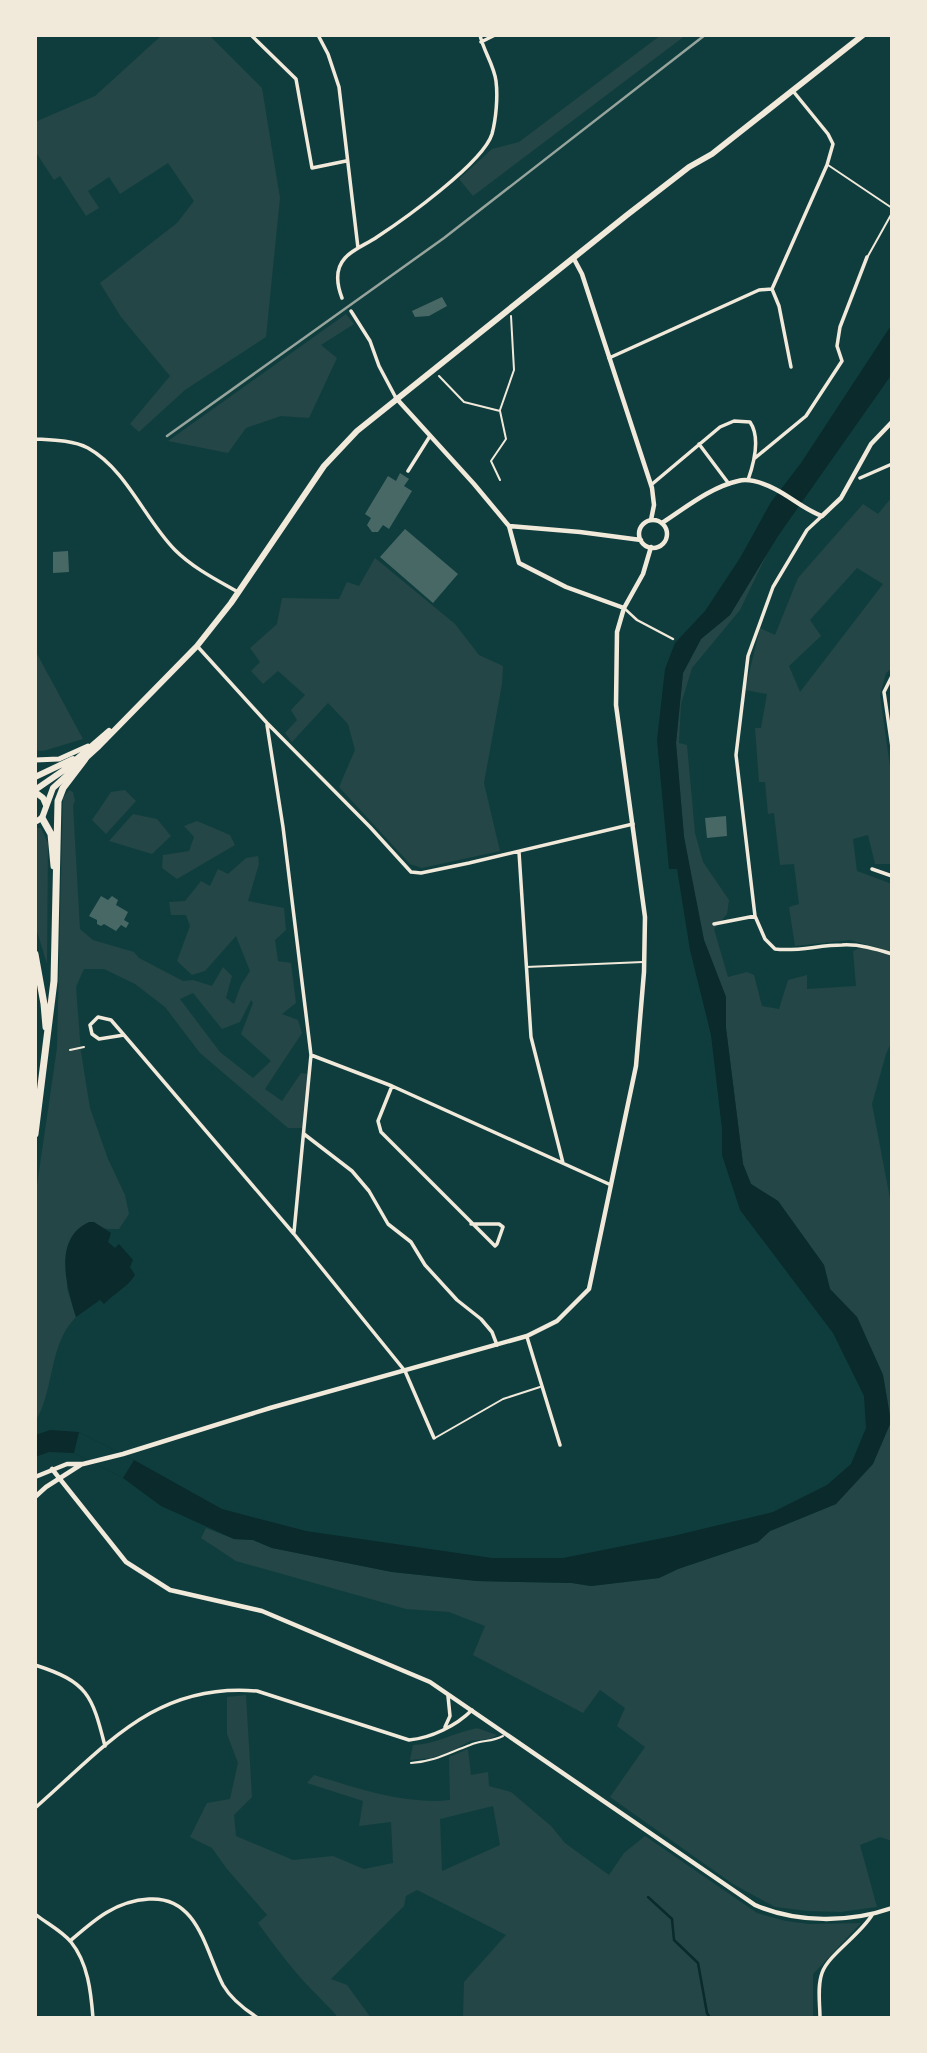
<svg xmlns="http://www.w3.org/2000/svg" width="927" height="2053" viewBox="0 0 927 2053" font-family="Barlow,sans-serif">
	<style>
		.green { fill: #244646; fill-rule: evenodd }
		.water { fill: #0a2a2b }
		.pier { fill: #0f3d3e }
		.lines { fill: none; stroke-linecap: round; stroke-linejoin: round }
		.stream { stroke: #0a2a2b; stroke-width: 2.5 }
		.building { fill: #486865 }
		.path { stroke: #f1e9da; stroke-width: 2 }
		.service { stroke: #f1e9da; stroke-width: 2 }
		.pedestrian { stroke: #f1e9da; stroke-width: 2.5 }
		.minor { stroke: #f1e9da; stroke-width: 3.5 }
		.tertiary { stroke: #f1e9da; stroke-width: 4.5 }
		.secondary { stroke: #f1e9da; stroke-width: 5 }
		.primary { stroke: #f1e9da; stroke-width: 6 }
		.motorway { stroke: #f1e9da; stroke-width: 7 }
		.rail { stroke: #97a49c; stroke-width: 2.5 }
	</style>
	<rect width="100%" height="100%" fill="#0f3d3e"/>
	<path class="green" d="M162 35H209L262 88 280 198 266 337 185 390 139 432 130 424 170 376 121 317 100 283 177 223 194 201 168 163 120 194 109 177 88 191 99 208 86 216 60 176 54 180 35 151V122L95 96Z
		M661 35H686L473 196 459 179 492 149 519 142Z
		M346 314 354 324 321 345 337 358 309 418 281 416 246 428 228 453 168 441Z
		M892 497V668L886 673 880 695 892 781 891 864H875L868 835 853 839 857 871 892 884V952L850 940 795 946 789 907 799 904 794 864 780 865 774 813 768 814 765 782H759L755 728H761L767 694 745 690 760 628 775 635 798 578 863 504 878 514ZM857 568 883 584 800 692 789 666 821 636 810 620Z
		M769 550 740 610 692 668 681 704 679 743 687 745 695 833 703 862 729 900 727 914 714 929 728 977 747 972 754 975 762 1006 779 1009 788 980 807 975V989L856 986 853 951 863 947 892 956V1041L886 1054 872 1104 892 1209V1841L880 1837 860 1845 877 1907 840 1912 808 1911 775 1907 733 1884 610 1797 645 1747 617 1726 625 1708 600 1690 583 1713 473 1655 485 1626 449 1612 406 1609 236 1561 201 1538 206 1528 234 1539 253 1540 272 1548 392 1572 477 1581 572 1583 591 1586 659 1578 678 1569 758 1542 770 1531 836 1504 891 1422 883 1375 857 1317 830 1289 824 1265 778 1201 751 1184 743 1164 726 1028V997L704 940 694 891 684 837 676 743 683 673 701 639 730 615Z
		M375 558 455 624 479 655 503 666 502 684 484 783 500 851 422 868 410 864 339 787 355 750 348 724 328 703 292 742 285 733 297 720 291 710 305 695 278 671 263 684 251 671 260 662 250 648 277 624 282 598 339 599 347 582 359 586Z
		M36 652 83 739 43 751 35 750Z
		M69 790 73 792 75 801 73 805 80 929 93 940 134 952 139 958 183 981 193 980 212 986 223 967 232 976 226 998 234 1004 241 985 250 971 236 936 205 971 192 975 177 961 190 926 186 915H171L169 902 185 901 201 881 210 886 218 869 228 874 246 858 258 856 259 864 248 901 284 908 286 930 275 940 278 961 291 963 296 1003 282 1014 298 1020 302 1033 265 1089 282 1101 301 1073 309 1074 305 1128H288L200 1053 165 1007 135 984 104 969H84L76 987 81 1052 90 1108 108 1159 125 1195 129 1214 119 1229H107L89 1222 72 1237 67 1288 76 1317C48 1345 55 1390 35 1422V1199L57 1048 63 798ZM193 993 222 1029 240 1022 251 1000 253 1003 241 1034 271 1061 253 1078 220 1052 180 999Z
		M125 790 136 801 106 834 92 820 111 792Z
		M133 814 157 819 171 836 152 854 109 841Z
		M197 821 230 835 235 845 177 879 162 868 163 855 189 851 194 837 184 826Z
		M35 828H41L48 843 47 964 35 925Z
		M246 1695 252 1797 234 1815 236 1836 293 1860 333 1856 364 1869 393 1863 391 1822 359 1826 363 1801 307 1783 314 1775C357 1788 404 1805 450 1800L449 1757 468 1749 471 1775 488 1772 489 1786 511 1792 551 1826 565 1843 609 1875 624 1853 645 1836 757 1913 786 1921 809 1924 861 1923 813 1974V2018H463L464 1982 506 1935 417 1890 406 1896 404 1906 331 1979 347 1985 371 2018H338C332 2009 326 2005 319 1997 296 1975 277 1949 258 1923L267 1915 227 1869 212 1848 190 1837 207 1803 230 1799 238 1763 227 1734V1697ZM493 1806 500 1845 442 1871 440 1819Z
		M477 1728 497 1735 489 1739 470 1741 450 1752 431 1758 410 1760 413 1745C437 1744 453 1733 477 1728Z"/>
	<path class="water" d="M892 324V374L778 536 730 615 701 639 683 673 676 743 684 837 704 940 726 997V1028L743 1164 751 1184 778 1201 824 1265 830 1289 857 1317 883 1375 891 1422 873 1464 836 1504 770 1531 758 1542 678 1569 659 1578 591 1586 572 1583 477 1581 392 1572 272 1548 253 1540 234 1539 161 1506 123 1478 74 1453 49 1452 35 1457V1435L50 1430 79 1432 134 1460 222 1509 306 1531 492 1558H563L673 1536 773 1512 827 1485 851 1464 866 1428 864 1396 833 1333 740 1210 722 1155V1129L711 1035 690 950 677 869H669L657 740 665 669 675 643 705 611 740 558 771 502 801 463Z
		M89 1222H94L111 1233 108 1242 115 1248 119 1244 133 1260 130 1267 135 1275C127 1288 114 1293 104 1304L100 1300 76 1317C67 1288 52 1239 89 1222Z"/>
	<path class="pier" d="M79 1432 134 1460 123 1478 74 1453Z"/>
	<g class="lines">
		<path class="stream" d="M648 1897 672 1919 674 1940 698 1963 707 2013 710 2018"/>
	</g>
	<path class="building" d="M442 297 447 306 429 316 415 317 412 311Z
		M400 473 409 479 404 486 412 491 389 529 383 525 378 532H372L367 525 371 518 365 514 388 476 396 481Z
		M405 529 458 574 433 603 380 557Z
		M68 551 69 572 53 573V552Z
		M726 816 727 836 707 838 705 818Z
		M101 896 108 900 112 896 118 900 116 905 128 912 124 920 129 923 126 928 121 925 116 931 104 924 101 926 97 924V920L89 916Z"/>
	<g class="lines">
		<path class="path" d="M439 376 464 402 500 411 506 439 491 461 500 480
			M500 410 514 370 511 316
			M70 1050 84 1047"/>
		<path class="service" d="M828 165 892 208
			M868 256 892 213
			M526 967 643 962
			M435 1438 503 1399 540 1387
			M411 1763C436 1761 448 1753 470 1745 482 1740 492 1742 503 1736"/>
		<path class="pedestrian" d="M624 608 637 620 673 639"/>
		<path class="minor" d="M251 35 296 79 312 168 346 161
			M318 35 328 54 339 87 358 248
			M481 42 495 35
			M772 289 827 165 833 144 828 134 793 91
			M772 289 779 306 791 367
			M342 298C337 285 334 270 345 258 353 249 367 244 377 237 403 220 483 163 492 134 496 119 498 97 496 81 494 65 483 50 480 35
			M351 311 370 341 379 366 396 398
			M609 358 759 290 772 289
			M35 439C52 440 72 440 88 448 127 470 145 520 175 550 193 568 217 580 238 592
			M699 444 729 484
			M755 458 806 416 842 361 837 346 840 327 867 257
			M408 471 430 436
			M860 478 892 464
			M651 485 720 427 734 421 750 422C761 438 754 463 748 480
			M822 516 807 530 773 587 748 656 736 755 755 916 765 939 775 949C797 952 819 945 842 945 859 944 876 949 892 954
			M198 647 267 723 370 827 411 872 421 873 469 863 633 824
			M892 676 884 692 892 747
			M267 725 283 827 311 1055 294 1232
			M519 852 531 1037 563 1163
			M872 869 892 876
			M714 924 755 916
			M124 1035 99 1039 92 1034 90 1025 98 1017 111 1020 124 1035 294 1234 405 1371 434 1438
			M311 1055 392 1086 611 1185
			M392 1086 378 1121 381 1132 495 1246 497 1244 503 1227 499 1224H471
			M304 1134 352 1171 369 1191 388 1224 411 1242 425 1265 457 1300 481 1319 492 1332 497 1345
			M527 1337 560 1445
			M35 1665C88 1682 92 1695 105 1746
			M445 1727 450 1716 448 1696
			M35 1808C105 1747 155 1682 257 1691L409 1740C431 1738 456 1726 472 1710
			M35 1914C46 1923 62 1931 71 1942 88 1963 91 1992 93 2018
			M70 1941C94 1920 115 1901 149 1899 198 1896 205 1950 223 1985 231 1999 244 2009 258 2018
			M820 2018C820 2004 817 1987 822 1973 828 1955 860 1935 872 1915"/>
		<path class="tertiary" d="M574 259 582 274 652 488 654 505 651 520
			M396 398 474 484 509 526 519 563 566 587 624 608
			M639 534a14 14 0 1 1 28 0a14 14 0 1 1-28 0Z
			M662 523C685 508 711 487 738 481 749 478 765 484 775 489 791 497 805 510 822 516L841 498 871 444 892 422
			M509 526 580 532 641 540
			M52 1469 126 1562 170 1590 262 1611 430 1682 755 1905C797 1923 849 1923 892 1908
			M35 1477 67 1464H83L123 1454 270 1408 527 1336 557 1321 589 1289 636 1066 644 972 645 917 616 705 617 632 624 608 643 574 651 547
			M35 1497 46 1487 82 1464"/>
		<path class="secondary" d="M35 760 59 759 88 746"/>
		<path class="primary" d="M35 777 73 759
			M35 790 64 770 109 731
			M35 792 43 798 46 805
			M35 822 42 818 53 788 99 746 197 646 231 603 324 466 357 431 627 215 689 167 712 154 863 35"/>
		<path class="motorway" d="M42 818 51 834 54 866
			M35 954 44 1004 46 1027
			M35 1134 54 981 58 801 63 788 85 759"/>
		<path class="rail" d="M167 436 444 238 705 35"/>
	</g>
	<rect width="927" height="2053" fill="none" stroke="#f1e9da" stroke-width="74"/>
</svg>
